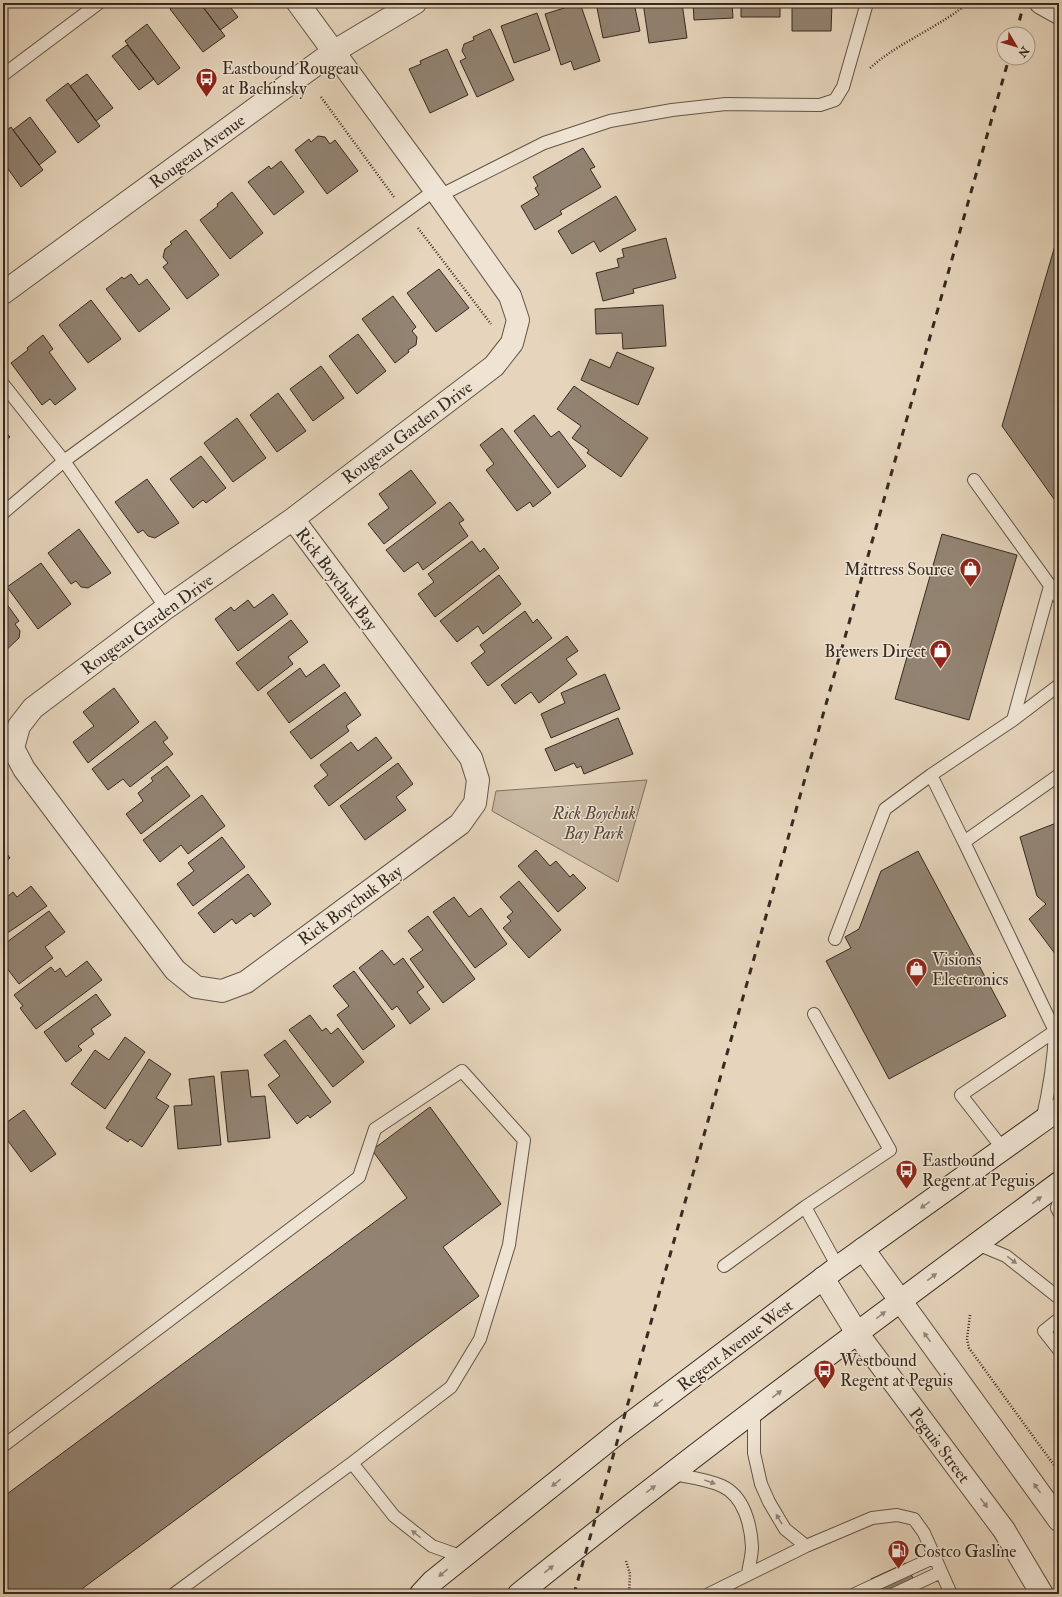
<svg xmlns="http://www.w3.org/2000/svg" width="1062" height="1597" viewBox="0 0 1062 1597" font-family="'IM FELL Double Pica',serif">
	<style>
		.green { fill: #c8b8a2; stroke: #7f7162 }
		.building { fill: #928372; stroke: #362a21 }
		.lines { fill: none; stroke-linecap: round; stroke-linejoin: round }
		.service-casing { stroke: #625548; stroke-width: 14 }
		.minor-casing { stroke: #625548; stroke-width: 24 }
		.tertiary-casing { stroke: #625548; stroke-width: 24 }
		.secondary-casing { stroke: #362a21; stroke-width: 24 }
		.path { stroke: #362a21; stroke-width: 2.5; stroke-dasharray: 1 2; stroke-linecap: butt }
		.service { stroke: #efe4d3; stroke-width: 12 }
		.minor { stroke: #efe4d3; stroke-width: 22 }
		.tertiary { stroke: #efe4d3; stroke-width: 22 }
		.secondary { stroke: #efe4d3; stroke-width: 22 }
		.rail { stroke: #362a21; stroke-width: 3; stroke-dasharray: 7 7; stroke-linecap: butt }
		.oneway { fill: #92877a }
		.labels { text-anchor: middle; stroke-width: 3; stroke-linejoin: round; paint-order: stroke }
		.poi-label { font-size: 17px; fill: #362a21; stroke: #efe4d3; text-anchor: start }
		.street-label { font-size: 17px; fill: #362a21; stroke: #efe4d3 }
		.park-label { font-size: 17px; font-style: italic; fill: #53463b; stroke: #efe4d3 }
	</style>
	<rect width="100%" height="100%" fill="#e6d5bc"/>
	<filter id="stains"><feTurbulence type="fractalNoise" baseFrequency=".005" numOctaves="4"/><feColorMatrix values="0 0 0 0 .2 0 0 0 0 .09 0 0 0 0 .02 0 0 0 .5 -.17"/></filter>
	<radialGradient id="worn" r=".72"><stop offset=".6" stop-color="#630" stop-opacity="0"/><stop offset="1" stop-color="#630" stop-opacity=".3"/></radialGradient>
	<path class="green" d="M647 780 618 882 492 811 496 791Z"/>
	<path class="building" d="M178 3H200L225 36 203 52 170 9Z
		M200 3H227L238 17 220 30Z
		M580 3 600 61 574 70 571 61 561 65 545 14Z
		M596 3H634L640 31 603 38Z
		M643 3H682L687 38 649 43Z
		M693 3H732L733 18 694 20Z
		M741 3H780V17H741Z
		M792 3H832L831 31H792Z
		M537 13 550 50 514 63 501 26Z
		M147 24 180 68 158 85 125 41Z
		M490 29 514 80 477 97 460 61 466 58 462 51 464 44 474 40 473 37Z
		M127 45 154 79 139 90 112 56Z
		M447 49 468 95 430 113 409 69 421 64 420 61Z
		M87 74 113 108 96 121 70 86Z
		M68 83 100 126 78 143 46 100Z
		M30 117 56 152 39 165 13 130Z
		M11 127 43 170 21 187 3 162V133Z
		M318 136 325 137 330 144 335 140 358 171 327 194 295 150 309 139 311 142Z
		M583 148 595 167 590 169 601 187 560 211 562 214 535 230 521 206 539 195 535 188 538 186 533 177Z
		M281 161 304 192 274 215 248 182 269 166 271 169Z
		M232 192 263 233 230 259 200 220 218 206 217 204Z
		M616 196 636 230 600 252 594 241 572 254 558 231Z
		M186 230 219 275 187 299 163 267 168 263 163 257 165 249 172 244 170 242Z
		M1059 232V506L1002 426Z
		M666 238 676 278 633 289 634 293 603 301 596 273 619 267 617 259 624 257 622 249Z
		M439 269 469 308 436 332 407 293Z
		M131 274 139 285 147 279 170 309 139 332 106 289 122 277 124 279Z
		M393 296 416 327 412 331 417 337 416 345 408 350 409 352 395 363 362 319Z
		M91 300 121 339 88 363 59 325Z
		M663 305 666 346 623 349 622 333 596 334 595 309Z
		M358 334 386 371 357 394 329 356Z
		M43 335 53 349 49 352 76 389 55 405 50 399 42 405 11 363 28 350 27 348Z
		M617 352 654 368 638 405 581 380 590 359 610 368Z
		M321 366 344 398 313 421 290 389Z
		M574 386 648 438 621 477 587 453 589 450 572 438 581 426 557 409Z
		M278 393 306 431 277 452 250 415Z
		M534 415 551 437 559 431 586 466 558 488 514 431Z
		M237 418 266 458 233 482 204 443Z
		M502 428 551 493 533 507 530 502 517 511 486 470 494 464 480 445Z
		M3 429 10 437 3 442Z
		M201 456 226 488 206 503 203 500 193 508 170 479Z
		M411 470 436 503 384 544 368 524 389 508 379 494Z
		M147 479 179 523 155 538 148 536 143 530 138 533 115 502Z
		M450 502 464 520 459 523 468 536 423 570 418 562 404 572 386 550Z
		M79 529 111 573 88 588 81 587 76 581 71 584 48 553Z
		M942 534 1017 555 969 720 895 699Z
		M472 541 480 552 484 548 499 568 435 617 418 594 434 582 428 574Z
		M41 563 71 604 38 629 7 587Z
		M499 575 521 604 483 634 478 626 457 642 440 621Z
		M273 594 288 614 238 651 215 619 231 607 234 611 248 600 254 608Z
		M3 599 19 621 15 624 20 631 19 638 3 653Z
		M525 611 533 623 537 619 552 638 488 686 471 663 485 652 480 645Z
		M291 620 308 642 288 657 293 664 258 691 236 663Z
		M567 636 578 651 566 659 577 674 539 703 531 692 515 704 501 685Z
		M324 664 340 686 289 723 267 693 300 668 306 677Z
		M605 674 620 709 551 738 541 714 565 703 561 693Z
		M114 688 139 722 88 763 73 742 94 726 83 712Z
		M345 692 361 715 346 726 349 731 311 759 290 732Z
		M618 718 633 754 584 774 581 766 577 768 574 763 555 771 545 749Z
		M155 721 168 738 163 742 173 754 130 787 123 779 108 790 92 769Z
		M376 737 392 758 329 806 314 786 328 775 320 765 351 742 358 751Z
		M398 763 413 784 396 797 406 810 365 840 340 806Z
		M167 766 190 796 141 834 126 814 143 801 138 793 153 781 151 778Z
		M202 795 225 826 188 854 181 845 160 862 143 840Z
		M1059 822V959L1029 919 1046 904 1037 896 1020 837Z
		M222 837 245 867 193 906 177 884 194 871 188 863Z
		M3 848 10 858 3 863Z
		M536 850 550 866 556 861 570 877 573 874 586 888 558 912 518 866Z
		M918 851 1006 1016 889 1079 826 961 851 948 845 937 859 929 881 871Z
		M248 874 271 904 254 917 251 913 236 924 232 919 214 933 198 913Z
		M519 881 561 930 529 958 503 928 511 921 507 917 513 912 500 897Z
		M31 886 47 906 3 936V892L7 897 13 892 17 897Z
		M454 897 469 917 481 908 507 944 475 968 433 912Z
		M49 911 65 932 45 947 53 958 19 984 3 963V945Z
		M428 916 475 979 443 1003 410 959 423 950 408 931Z
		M382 950 394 965 403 958 424 987 417 992 430 1009 410 1024 397 1006 392 1010 359 968Z
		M87 961 102 980 36 1029 20 1008 23 1006 14 995 51 967 55 972 60 968 66 977Z
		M354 971 395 1026 363 1050 337 1015 349 1006 333 986Z
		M96 994 111 1015 91 1029 94 1034 78 1046 82 1050 66 1062 44 1032Z
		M310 1015 322 1031 326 1028 331 1034 338 1028 364 1062 333 1087 289 1030Z
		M125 1037 145 1052 105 1109 71 1084 95 1050 109 1060Z
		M285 1040 331 1102 310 1118 308 1115 297 1124 268 1085 280 1076 264 1055Z
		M149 1059 171 1074 156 1098 169 1106 142 1147 130 1139 128 1142 106 1128Z
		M248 1070 251 1097 265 1096 270 1138 228 1142 221 1072Z
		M214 1076 221 1145 178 1149 174 1106 192 1105 189 1079Z
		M430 1107 501 1204 443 1247 479 1296 75 1594H3V1497L407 1198 372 1150Z
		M24 1110 56 1154 31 1172 3 1134V1125Z
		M906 1563 920 1594H877L871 1579Z"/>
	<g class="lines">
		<defs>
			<path id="service" d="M3 75 99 3
				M439 196 544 143 610 121 672 110 726 104 820 105 835 100 843 87 867 3
				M3 384 64 461 166 608
				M974 480 1059 598
				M3 513 64 461 435 190
				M1013 720 1050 586
				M964 842 931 775 1013 720 1059 685
				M835 939 885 809 931 775
				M814 1014 890 1150 805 1207 838 1267
				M1042 1121C1049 1091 1054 1062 1055 1031
				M1003 1149 961 1095 1055 1031 964 842 1059 775
				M1059 1201 1057 1208 1059 1212
				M977 1244 1006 1256 1059 1298
				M724 1266 805 1207
				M1059 1319 1044 1331 1059 1350
				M754 1411V1453L761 1484 769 1502 785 1529 806 1546
				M3 1446 359 1177 375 1129 462 1071 524 1140 509 1245 480 1339 451 1387 352 1463 174 1594
				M352 1463 394 1516 432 1546 463 1557
				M672 1474C689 1477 706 1479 722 1486 744 1496 751 1525 752 1547 752 1556 749 1565 748 1574
				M709 1594 806 1546 872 1518 897 1515 914 1519 924 1533 951 1594
				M855 1594 935 1557
				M894 1594 941 1572"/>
			<path id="minor" d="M1041 3 1059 13
				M3 293 333 52 415 3
				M293 519 471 758 478 780 475 803 460 824 246 982 222 991 196 987 175 970 24 769 13 748 19 726 33 708 166 608 293 519 494 366 512 343 518 320 510 296 435 190 298 3"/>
			<path id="tertiary" d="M863 1249 1059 1520
				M823 1278 857 1333 1004 1530 1042 1594"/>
			<path id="secondary" d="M421 1594 433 1581 619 1432 838 1267 1059 1109
				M519 1594C695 1452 877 1318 1059 1183"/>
		</defs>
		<use href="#service" class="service-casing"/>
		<use href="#minor" class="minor-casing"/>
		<use href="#tertiary" class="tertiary-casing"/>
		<use href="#secondary" class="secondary-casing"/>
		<path class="path" d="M870 68C899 42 938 28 968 3
			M321 97 394 197
			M418 228 491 324
			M970 1315 967 1339 969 1348 1059 1472
			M626 1561 630 1574 629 1594"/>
		<use href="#service" class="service"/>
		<use href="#minor" class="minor"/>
		<use href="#tertiary" class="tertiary"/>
		<use href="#secondary" class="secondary"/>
		<path class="rail" d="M1016 34 1024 3
			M574 1594 1009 58"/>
	</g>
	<defs><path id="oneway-solid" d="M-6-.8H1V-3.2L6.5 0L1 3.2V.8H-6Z"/></defs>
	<g class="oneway">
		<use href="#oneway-solid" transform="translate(1037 1200) rotate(-37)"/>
		<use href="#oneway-solid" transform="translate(925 1205) rotate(145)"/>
		<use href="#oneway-solid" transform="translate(1012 1260) rotate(38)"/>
		<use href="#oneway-solid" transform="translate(932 1277) rotate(-37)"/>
		<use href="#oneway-solid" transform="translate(881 1315) rotate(-37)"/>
		<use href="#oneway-solid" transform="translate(927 1337) rotate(-126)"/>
		<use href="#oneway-solid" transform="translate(777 1394) rotate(-37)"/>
		<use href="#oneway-solid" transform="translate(658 1403) rotate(143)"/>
		<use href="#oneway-solid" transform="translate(710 1482) rotate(20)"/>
		<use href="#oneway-solid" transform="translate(556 1483) rotate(141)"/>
		<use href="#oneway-solid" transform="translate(1037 1488) rotate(-126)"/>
		<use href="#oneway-solid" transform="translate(651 1489) rotate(-37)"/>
		<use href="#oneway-solid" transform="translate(984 1503) rotate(53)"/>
		<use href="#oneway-solid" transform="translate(779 1519) rotate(-121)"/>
		<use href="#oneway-solid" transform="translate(416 1534) rotate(-142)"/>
		<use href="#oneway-solid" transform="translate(549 1569) rotate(-39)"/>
		<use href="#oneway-solid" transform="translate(443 1573) rotate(141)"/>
	</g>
	<defs>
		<symbol id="bus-pin" viewBox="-11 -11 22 30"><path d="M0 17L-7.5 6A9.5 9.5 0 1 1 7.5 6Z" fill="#8f2418" stroke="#efe4d3"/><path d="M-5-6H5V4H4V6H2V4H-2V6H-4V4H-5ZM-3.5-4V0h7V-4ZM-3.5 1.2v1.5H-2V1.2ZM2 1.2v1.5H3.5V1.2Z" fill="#fff"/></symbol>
		<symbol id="shop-pin" viewBox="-11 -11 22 30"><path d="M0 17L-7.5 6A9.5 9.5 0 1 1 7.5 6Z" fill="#8f2418" stroke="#efe4d3"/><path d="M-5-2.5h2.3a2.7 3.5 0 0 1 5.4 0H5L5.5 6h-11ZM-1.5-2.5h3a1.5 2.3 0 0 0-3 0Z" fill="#fff"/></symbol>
		<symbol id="fuel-pin" viewBox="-11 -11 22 30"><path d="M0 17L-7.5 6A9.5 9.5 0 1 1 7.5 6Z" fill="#8f2418" stroke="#efe4d3"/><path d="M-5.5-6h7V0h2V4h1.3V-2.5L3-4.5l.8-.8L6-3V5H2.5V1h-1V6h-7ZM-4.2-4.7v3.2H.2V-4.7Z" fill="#fff"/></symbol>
	</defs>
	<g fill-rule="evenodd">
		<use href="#bus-pin" x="194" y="66" width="25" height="34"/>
		<use href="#shop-pin" x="958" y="556" width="25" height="34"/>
		<use href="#shop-pin" x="928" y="638" width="25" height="34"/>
		<use href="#shop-pin" x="904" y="956" width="25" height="34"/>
		<use href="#bus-pin" x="894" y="1158" width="25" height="34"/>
		<use href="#bus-pin" x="812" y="1358" width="25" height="34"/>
		<use href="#fuel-pin" x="886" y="1538" width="25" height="34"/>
	</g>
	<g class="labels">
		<g class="poi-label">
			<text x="222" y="74">Eastbound Rougeau<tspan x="222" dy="20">at Bachinsky</tspan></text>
			<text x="954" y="575" text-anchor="end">Mattress Source</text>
			<text x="926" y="657" text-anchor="end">Brewers Direct</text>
			<text x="932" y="965">Visions<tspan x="932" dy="20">Electronics</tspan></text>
			<text x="922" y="1166">Eastbound<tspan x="922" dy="20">Regent at Peguis</tspan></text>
			<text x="840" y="1366">Westbound<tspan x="840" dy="20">Regent at Peguis</tspan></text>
			<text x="914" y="1557">Costco Gasline</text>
		</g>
		<g class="street-label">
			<text transform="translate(197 151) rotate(-36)" y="6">Rougeau Avenue</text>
			<text transform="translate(407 432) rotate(-37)" y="6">Rougeau Garden Drive</text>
			<text transform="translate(337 579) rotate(53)" y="6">Rick Boychuk Bay</text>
			<text transform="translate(147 624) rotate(-36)" y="6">Rougeau Garden Drive</text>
			<text transform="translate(350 905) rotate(-36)" y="6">Rick Boychuk Bay</text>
			<text transform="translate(735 1345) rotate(-37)" y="6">Regent Avenue West</text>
			<text transform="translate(940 1445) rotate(53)" y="6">Peguis Street</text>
		</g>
		<g class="park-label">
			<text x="594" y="819">Rick Boychuk<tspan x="594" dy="20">Bay Park</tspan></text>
		</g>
	</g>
	<rect width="1062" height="1597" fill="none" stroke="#e6d5bc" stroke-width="16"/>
	<rect x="4" y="4" width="1054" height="1589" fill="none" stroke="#362a21" stroke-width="2"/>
	<rect x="8" y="8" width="1046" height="1581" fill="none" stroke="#362a21"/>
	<g transform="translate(1016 46) rotate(128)"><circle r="19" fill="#efe4d3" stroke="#a59a8c"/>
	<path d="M0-3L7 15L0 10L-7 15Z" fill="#8f2418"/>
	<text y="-6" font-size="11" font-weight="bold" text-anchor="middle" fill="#362a21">N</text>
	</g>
	<rect width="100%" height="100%" filter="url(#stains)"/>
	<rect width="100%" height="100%" fill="url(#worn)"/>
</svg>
